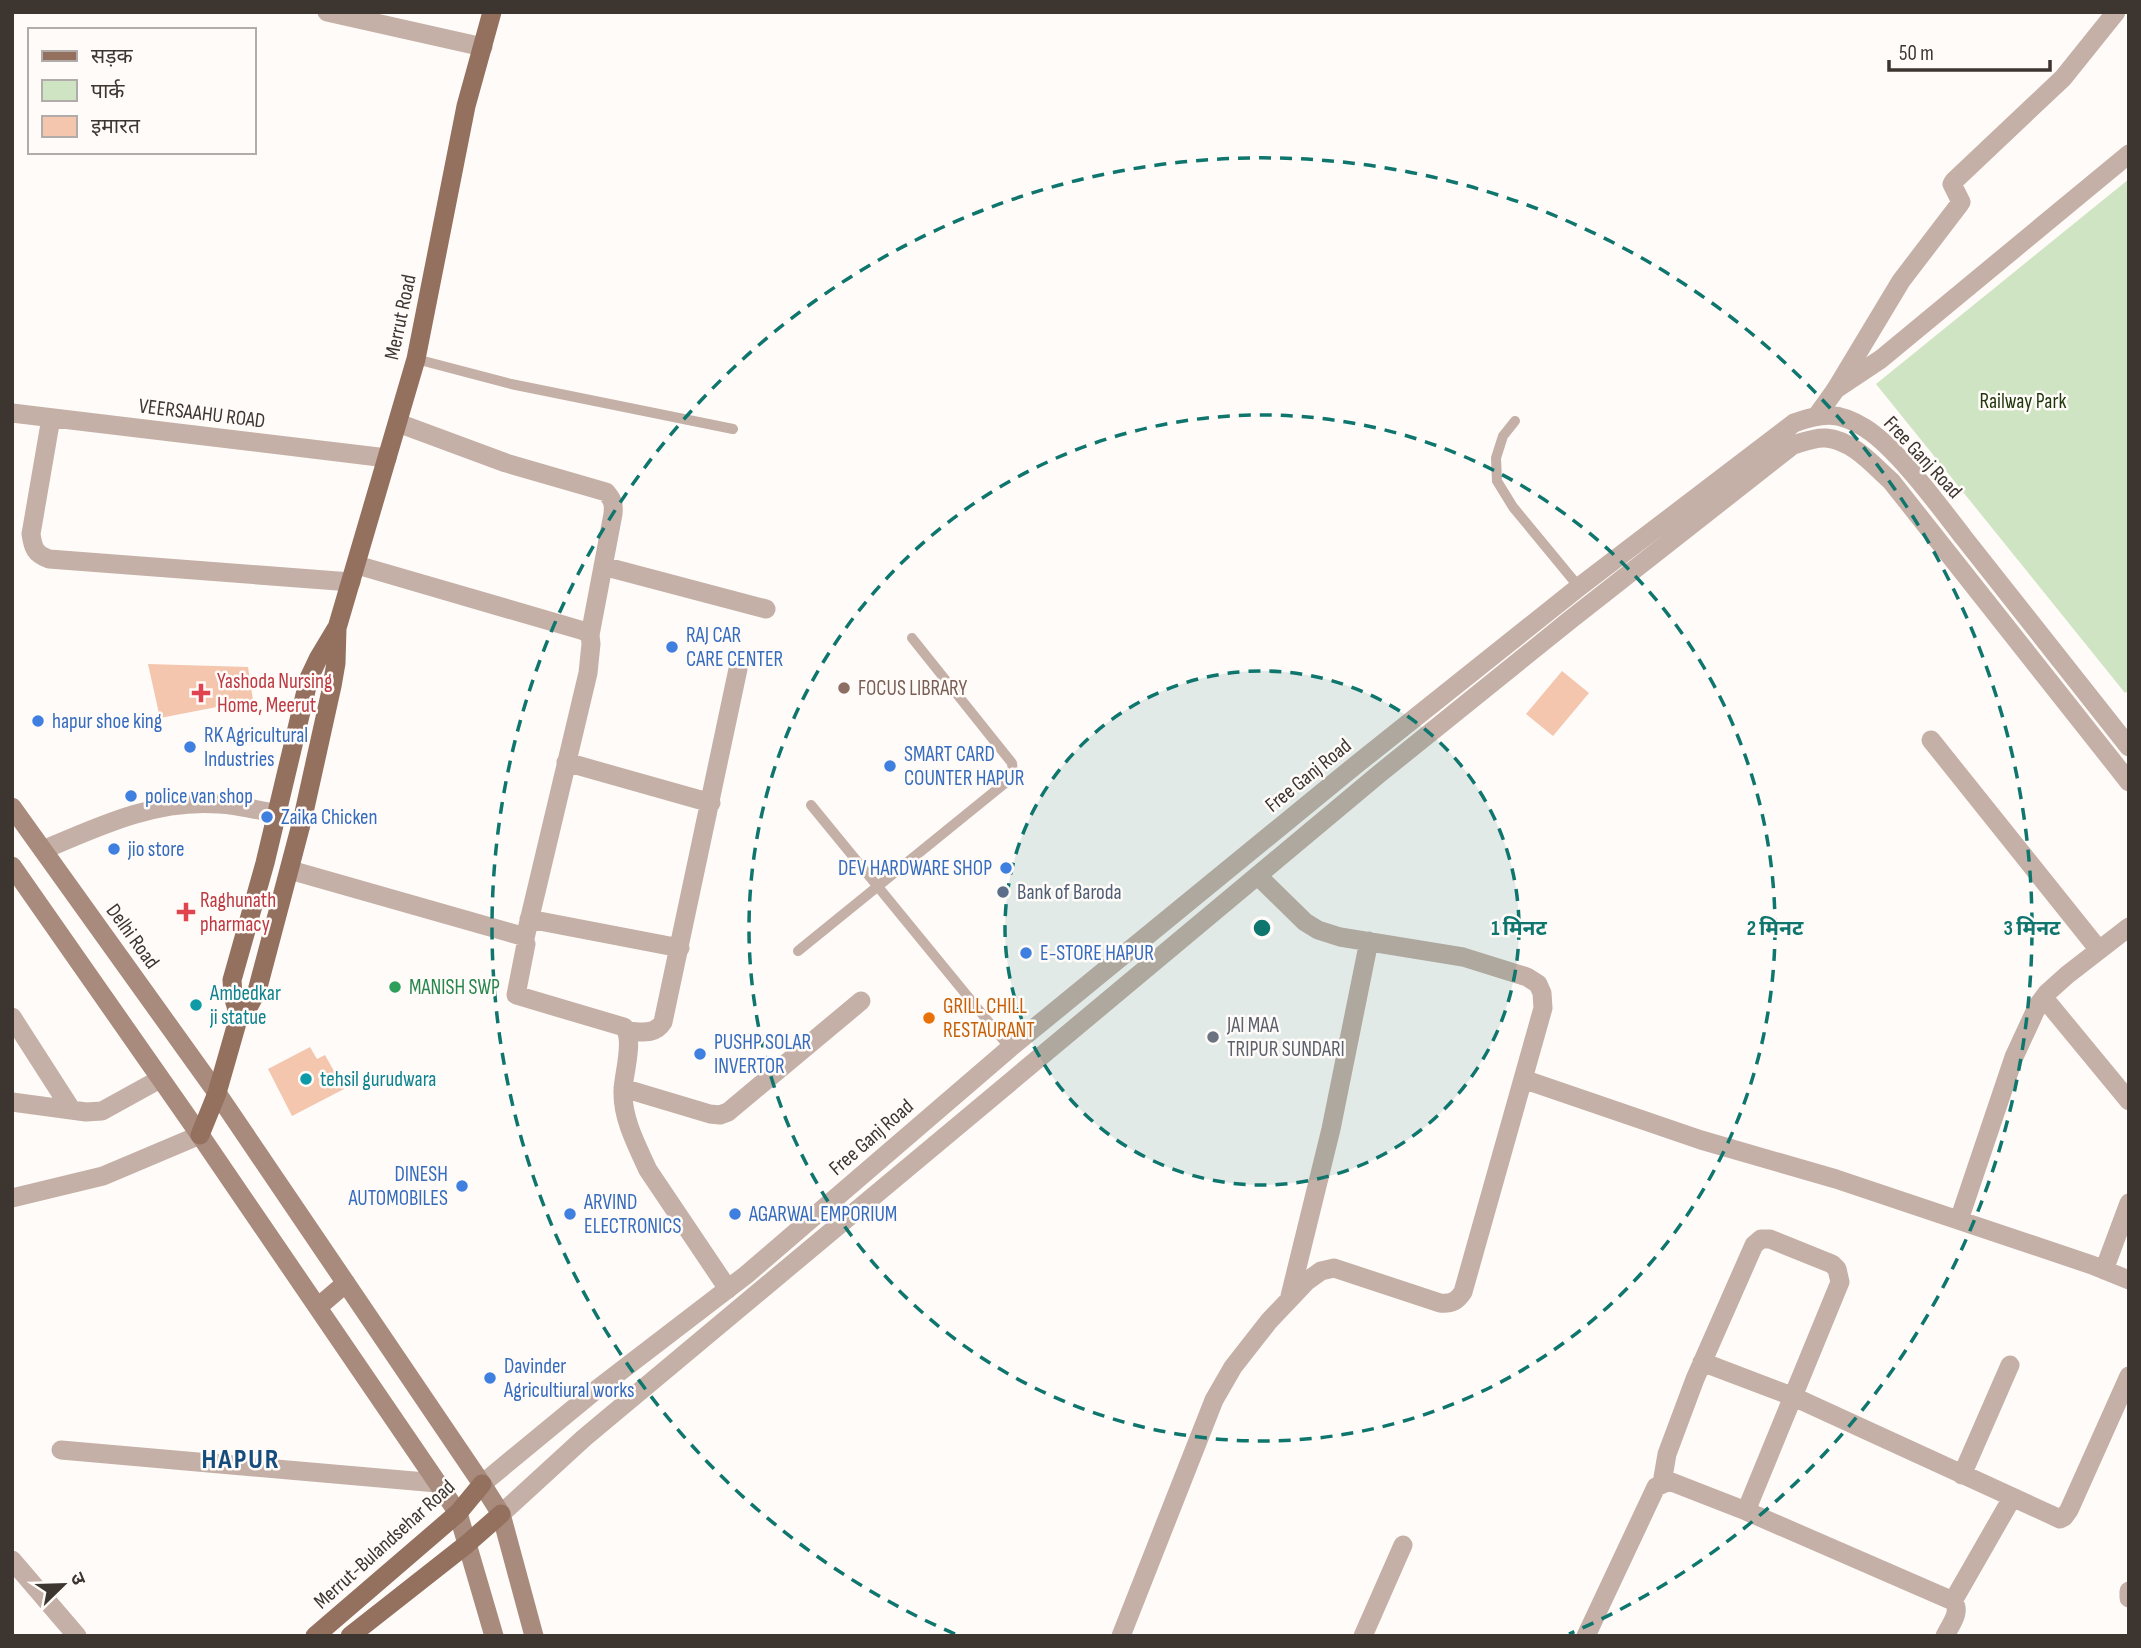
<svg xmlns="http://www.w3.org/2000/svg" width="2141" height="1648" viewBox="0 0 2141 1648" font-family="'Sofia Sans Condensed','Noto Sans Devanagari',sans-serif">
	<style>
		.green { fill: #cfe4c2 }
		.building { fill: #f3c6ad }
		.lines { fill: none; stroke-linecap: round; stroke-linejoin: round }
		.service { stroke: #c4b0a6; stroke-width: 10 }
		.minor { stroke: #c4b0a6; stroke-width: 19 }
		.tertiary { stroke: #c4b0a6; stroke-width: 19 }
		.secondary { stroke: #a88b7c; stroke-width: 19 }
		.primary { stroke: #94705f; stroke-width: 19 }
		.ring { fill: none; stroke: #0f766e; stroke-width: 3.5; stroke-dasharray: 12 9 }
		.shop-dot { fill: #3f7fe0; stroke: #fffbf9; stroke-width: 2.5 }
		.education-dot { fill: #8d6e63; stroke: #fffbf9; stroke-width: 2.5 }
		.health-dot { fill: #e0444e; stroke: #fffbf9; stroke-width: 2.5 }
		.service-dot { fill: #5c6f8a; stroke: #fffbf9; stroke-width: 2.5 }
		.leisure-dot { fill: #2e9e5b; stroke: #fffbf9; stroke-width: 2.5 }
		.culture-dot { fill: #0f9aa8; stroke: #fffbf9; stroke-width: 2.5 }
		.food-dot { fill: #e8710a; stroke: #fffbf9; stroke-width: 2.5 }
		.worship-dot { fill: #6b7280; stroke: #fffbf9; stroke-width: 2.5 }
		.labels { text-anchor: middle; stroke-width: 5; stroke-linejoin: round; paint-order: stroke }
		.street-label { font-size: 21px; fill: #3c3530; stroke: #fffbf9 }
		.park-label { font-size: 21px; fill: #1e360a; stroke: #fffbf9 }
		.shop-label { font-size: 21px; fill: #366cbe; stroke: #fffbf9; text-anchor: start }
		.health-label { font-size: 21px; fill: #be3a42; stroke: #fffbf9; text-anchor: start }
		.education-label { font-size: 21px; fill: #785e54; stroke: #fffbf9; text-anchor: start }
		.service-label { font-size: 21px; fill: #4e5e75; stroke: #fffbf9; text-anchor: start }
		.leisure-label { font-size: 21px; fill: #27864d; stroke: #fffbf9; text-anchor: start }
		.culture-label { font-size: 21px; fill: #0d838f; stroke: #fffbf9; text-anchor: start }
		.food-label { font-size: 21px; fill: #c56008; stroke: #fffbf9; text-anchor: start }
		.worship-label { font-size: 21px; fill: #5b616d; stroke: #fffbf9; text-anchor: start }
		.district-label { font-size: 28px; font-weight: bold; letter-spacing: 2px; fill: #154c7e; stroke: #fffbf9 }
		.centre { fill: #0f766e; stroke: #fffbf9; stroke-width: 3.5 }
		.ring-label { font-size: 21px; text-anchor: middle; font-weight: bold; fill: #0f766e; stroke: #fffbf9; stroke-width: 5; stroke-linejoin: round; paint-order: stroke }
	</style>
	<rect width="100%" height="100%" fill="#fffbf9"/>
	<path class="green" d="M2129 179V690L2125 693 1876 384Z"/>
	<path class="building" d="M148 664 248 667 253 700 160 718Z
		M1562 671 1589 693 1553 736 1526 714Z
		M310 1047 317 1059 325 1055 344 1089 292 1116 268 1069Z"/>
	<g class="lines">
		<path class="service" d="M416 359 511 384 733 429
			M1515 421 1503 436 1496 458 1497 481 1513 507 1579 587
			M811 805 1010 1048
			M798 951 1010 779 1013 772 1012 763 912 638"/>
		<path class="minor" d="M327 12 483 47
			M1836 389 1901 281 1959 205 1961 202 1952 184 1954 181 2063 78 2116 12
			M12 413 387 458
			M51 418 31 534C33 548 35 554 49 559L351 582
			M398 423 506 463 606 492C613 500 614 504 613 514L590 635
			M357 565 584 631 590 635 591 644 588 673 525 938
			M603 566 766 609
			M1931 740 2099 950
			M566 762 711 803
			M43 850C99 826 156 799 219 804 238 805 258 810 277 814
			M290 870 522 936 526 944 516 995 624 1027C635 1040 623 1075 623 1091 622 1118 637 1146 648 1170L728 1289
			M529 919 680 948
			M2044 998 2129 1101
			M12 1017 71 1109
			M628 1031C642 1032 655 1035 663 1022L738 669
			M1523 1079 1701 1140 1836 1179 2092 1265 2129 1280
			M623 1088 710 1114 720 1115 728 1112 861 1001
			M12 1102 86 1112 102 1111 160 1079
			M12 1198 103 1176 200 1135
			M1959 1220 2014 1057 2038 1005 2047 993 2067 975 2129 927
			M2104 1270 2129 1203
			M1290 1296 1331 1129 1369 941
			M1702 1362 1794 1397 2060 1519 2064 1517 2069 1510 2129 1376
			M61 1450 437 1483
			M1962 1475 2010 1365
			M1662 1483 1667 1454 1695 1379 1754 1245 1761 1239H1770L1832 1264 1837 1269 1840 1282 1746 1511
			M12 1560 77 1636
			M2129 1591V1598
			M1953 1601 2012 1498
			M1121 1636 1214 1400 1233 1367 1269 1321 1307 1281 1321 1271 1334 1268 1440 1303C1452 1304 1457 1301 1463 1292L1543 1008 1542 993 1538 984 1527 977 1463 957 1340 937 1318 930 1305 922 1258 876
			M1363 1636 1403 1545
			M1586 1636 1656 1487 1669 1481 1746 1511 1953 1601C1962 1612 1950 1625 1945 1636"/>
		<path class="tertiary" d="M1818 414 1836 389 1881 359 2129 154
			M482 1484 596 1390 746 1275 1010 1048 1357 764 1579 587 1794 423C1822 413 1838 411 1865 428 1897 448 1940 507 1964 538 2019 608 2074 677 2129 747
			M501 1514 584 1438 1379 774 1570 620 1793 445C1803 442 1815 437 1826 438 1852 440 1873 465 1891 481L2129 782"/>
		<path class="secondary" d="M12 807 217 1093 482 1484 501 1514 534 1636
			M12 866 200 1135 458 1513 494 1636
			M318 1307 346 1283"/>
		<path class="primary" d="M239 1016 233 996 232 980 265 863 309 678 318 659 336 629
			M200 1135 217 1093 239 1016 250 1004 257 991 303 817 332 686 336 663 337 628 416 359 466 106 492 12
			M315 1636 458 1513 482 1484
			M350 1636 467 1544 501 1514"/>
	</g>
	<circle cx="1262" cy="928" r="257" fill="#0f766e" fill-opacity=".12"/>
	<g class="ring">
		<circle cx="1262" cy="928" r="257"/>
		<circle cx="1262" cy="928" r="513"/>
		<path d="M955 1634A770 770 0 1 1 1569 1634"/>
	</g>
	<g class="shop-dot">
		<circle cx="672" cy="647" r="7"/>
		<circle cx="38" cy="721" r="7"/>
		<circle cx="190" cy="747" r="7"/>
		<circle cx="890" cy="766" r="7"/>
		<circle cx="131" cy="796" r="7"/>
		<circle cx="267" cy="817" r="7"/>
		<circle cx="114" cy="849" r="7"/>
		<circle cx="1006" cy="868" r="7"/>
		<circle cx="1026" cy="953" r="7"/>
		<circle cx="700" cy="1054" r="7"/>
		<circle cx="462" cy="1186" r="7"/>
		<circle cx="570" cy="1214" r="7"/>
		<circle cx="735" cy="1214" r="7"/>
		<circle cx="490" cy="1378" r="7"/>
	</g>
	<circle class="education-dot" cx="844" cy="688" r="7"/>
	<g class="health-dot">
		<path d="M197.5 682.5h7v7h7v7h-7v7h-7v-7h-7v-7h7z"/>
		<path d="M182.5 901.5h7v7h7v7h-7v7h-7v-7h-7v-7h7z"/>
	</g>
	<circle class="service-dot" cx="1003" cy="892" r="7"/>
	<circle class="leisure-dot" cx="395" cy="987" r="7"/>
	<g class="culture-dot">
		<circle cx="196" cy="1005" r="7"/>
		<circle cx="306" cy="1079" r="7"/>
	</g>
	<circle class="food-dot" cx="929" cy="1018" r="7"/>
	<circle class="worship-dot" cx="1213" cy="1037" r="7"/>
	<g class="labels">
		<g class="street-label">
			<text transform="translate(400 317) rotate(-78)" y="7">Merrut Road</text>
			<text transform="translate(202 413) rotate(7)" y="7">VEERSAAHU ROAD</text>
			<text transform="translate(1923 457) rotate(47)" y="7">Free Ganj Road</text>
			<text transform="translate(1308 775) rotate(-39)" y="7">Free Ganj Road</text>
			<text transform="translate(133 936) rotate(54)" y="7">Delhi Road</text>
			<text transform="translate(871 1137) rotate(-41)" y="7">Free Ganj Road</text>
			<text transform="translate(384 1544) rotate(-42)" y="7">Merrut-Bulandsehar Road</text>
		</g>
		<g class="park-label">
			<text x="2023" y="408">Railway Park</text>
		</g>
		<g class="shop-label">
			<text x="686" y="642">RAJ CAR<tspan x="686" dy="24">CARE CENTER</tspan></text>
			<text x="52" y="728">hapur shoe king</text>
			<text x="204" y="742">RK Agricultural<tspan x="204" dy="24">Industries</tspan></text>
			<text x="904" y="761">SMART CARD<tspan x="904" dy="24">COUNTER HAPUR</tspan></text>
			<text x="145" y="803">police van shop</text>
			<text x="281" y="824">Zaika Chicken</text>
			<text x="128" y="856">jio store</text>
			<text x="992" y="875" text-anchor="end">DEV HARDWARE SHOP</text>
			<text x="1040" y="960">E-STORE HAPUR</text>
			<text x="714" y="1049">PUSHP SOLAR<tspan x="714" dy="24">INVERTOR</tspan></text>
			<text x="448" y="1181" text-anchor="end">DINESH<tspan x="448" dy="24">AUTOMOBILES</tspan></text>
			<text x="584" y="1209">ARVIND<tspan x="584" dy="24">ELECTRONICS</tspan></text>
			<text x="749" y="1221">AGARWAL EMPORIUM</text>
			<text x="504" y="1373">Davinder<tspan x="504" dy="24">Agricultiural works</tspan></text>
		</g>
		<g class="health-label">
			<text x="217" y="688">Yashoda Nursing<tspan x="217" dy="24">Home, Meerut</tspan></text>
			<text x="200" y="907">Raghunath<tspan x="200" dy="24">pharmacy</tspan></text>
		</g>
		<g class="education-label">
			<text x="858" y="695">FOCUS LIBRARY</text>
		</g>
		<g class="service-label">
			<text x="1017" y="899">Bank of Baroda</text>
		</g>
		<g class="leisure-label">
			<text x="409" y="994">MANISH SWP</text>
		</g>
		<g class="culture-label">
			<text x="210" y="1000">Ambedkar<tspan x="210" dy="24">ji statue</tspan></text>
			<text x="320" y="1086">tehsil gurudwara</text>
		</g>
		<g class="food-label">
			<text x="943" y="1013">GRILL CHILL<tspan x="943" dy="24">RESTAURANT</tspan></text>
		</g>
		<g class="worship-label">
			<text x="1227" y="1032">JAI MAA<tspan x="1227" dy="24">TRIPUR SUNDARI</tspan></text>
		</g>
		<g class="district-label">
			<text x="241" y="1468">HAPUR</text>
		</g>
	</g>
	<circle cx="1262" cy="928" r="10" class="centre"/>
	<g class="ring-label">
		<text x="1519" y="935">1 मिनट</text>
		<text x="1775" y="935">2 मिनट</text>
		<text x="2032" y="935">3 मिनट</text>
	</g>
	<rect width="2141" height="1648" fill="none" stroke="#3c3530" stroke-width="28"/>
	<rect x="28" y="28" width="228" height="126" fill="#fffbf9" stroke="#b1aca9" stroke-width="2"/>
	<rect x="42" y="51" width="35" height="10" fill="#94705f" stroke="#b1aca9" stroke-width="2"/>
	<text x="91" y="63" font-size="21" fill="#3c3530">सड़क</text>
	<rect x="42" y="80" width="35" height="21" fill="#cfe4c2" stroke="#b1aca9" stroke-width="2"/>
	<text x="91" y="98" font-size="21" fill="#3c3530">पार्क</text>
	<rect x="42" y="116" width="35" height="21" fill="#f3c6ad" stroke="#b1aca9" stroke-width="2"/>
	<text x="91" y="133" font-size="21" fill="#3c3530">इमारत</text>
	<g transform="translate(63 1585) rotate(67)" stroke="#fffbf9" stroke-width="5" paint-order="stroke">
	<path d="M0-5L12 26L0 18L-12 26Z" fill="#3c3530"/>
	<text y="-10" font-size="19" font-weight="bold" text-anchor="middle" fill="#3c3530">उ</text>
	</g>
	<path d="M1889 60v10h161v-10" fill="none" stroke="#3c3530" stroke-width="3.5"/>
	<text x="1899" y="60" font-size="21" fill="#3c3530" stroke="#fffbf9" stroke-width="5" paint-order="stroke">50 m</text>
</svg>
